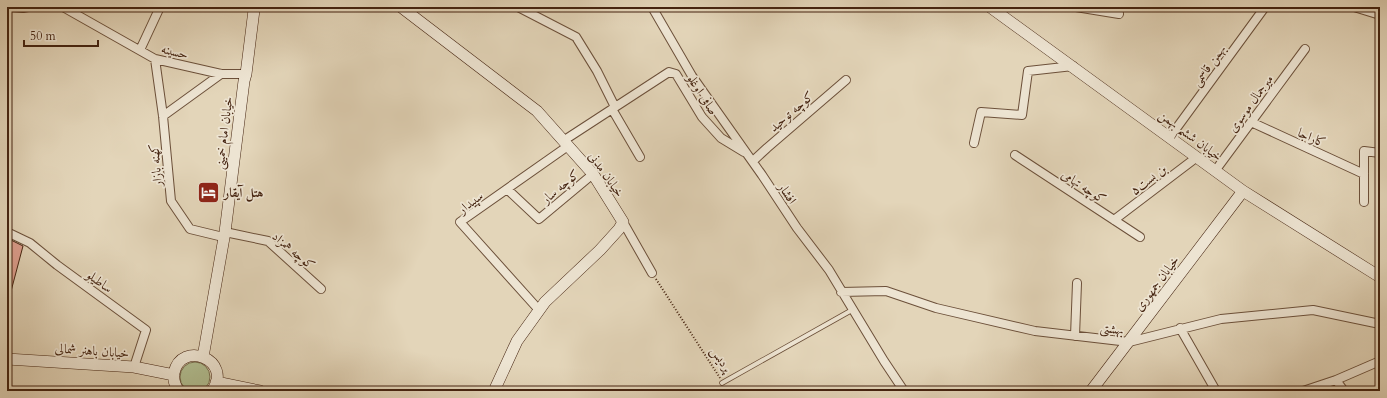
<svg xmlns="http://www.w3.org/2000/svg" width="1387" height="398" viewBox="0 0 1387 398" font-family="Cardo,Amiri,serif">
	<style>
		.green { fill: #b1be91; stroke: #7a7050 }
		.building { fill: #de9f8f; stroke: #442310 }
		.lines { fill: none; stroke-linecap: round; stroke-linejoin: round }
		.lane-casing { stroke: #6c503a; stroke-width: 5.5 }
		.street-casing { stroke: #6c503a; stroke-width: 10 }
		.secondary-casing { stroke: #442310; stroke-width: 12 }
		.path { stroke: #442310; stroke-width: 2; stroke-dasharray: 1 2; stroke-linecap: butt }
		.lane { stroke: #ede4d2; stroke-width: 4 }
		.street { stroke: #ede4d2; stroke-width: 8 }
		.secondary { stroke: #ede4d2; stroke-width: 11 }
		.labels { text-anchor: middle; stroke-width: 3.5; stroke-linejoin: round; paint-order: stroke }
		.street-label { font-size: 13px; fill: #442310; stroke: #ede4d2 }
		.poi-label { font-size: 13px; font-weight: bold; fill: #442310; stroke: #ede4d2; text-anchor: start }
	</style>
	<rect width="100%" height="100%" fill="#e3d5b9"/>
	<filter id="stains"><feTurbulence type="fractalNoise" baseFrequency=".005" numOctaves="4"/><feColorMatrix values="0 0 0 0 .2 0 0 0 0 .09 0 0 0 0 .02 0 0 0 .5 -.17"/></filter>
	<radialGradient id="worn" r=".72"><stop offset=".6" stop-color="#630" stop-opacity="0"/><stop offset="1" stop-color="#630" stop-opacity=".3"/></radialGradient>
	<path class="green" d="M180 377a15 15 0 1 1 30 0a15 15 0 1 1-30 0Z"/>
	<path class="building" d="M7 238 23 246 10 295H7Z"/>
	<g class="lines">
		<defs>
			<path id="lane" d="M722 383 852 310"/>
			<path id="street" d="M9 7 23 8 28 7
				M63 7 155 59 221 74H246
				M518 7 576 37 597 71 615 107
				M652 7 692 76 762 175 797 228 829 270 884 361 904 391
				M1076 7 1119 14
				M1354 7 1380 15
				M140 50 160 7
				M155 59 163 116 171 201 190 229 223 237
				M612 109 640 157
				M163 116 221 74
				M1251 122 1364 174
				M1170 137 1265 7
				M563 141 669 72 676 74 702 117 721 138 744 152
				M974 143 981 112 1022 115 1028 71 1073 66
				M1015 155 1140 237
				M753 161 767 148 846 80
				M1215 171 1305 49
				M507 189 539 219 593 174
				M1364 202V151L1380 153
				M1114 220 1197 157
				M623 222 652 273
				M7 232 30 243 57 265 146 330 134 367
				M225 232 268 241 321 289
				M841 292 886 291 936 308 1035 331 1129 342 1221 319 1313 310 1380 324
				M539 310 460 222 568 146
				M1180 328 1216 391
				M1075 336 1077 283
				M1303 391 1336 380
				M1344 391 1336 380 1380 361"/>
			<path id="secondary" d="M401 7 537 111 593 174 623 222 619 229 600 250 545 302 517 341 494 391
				M990 7 1243 191 1380 277
				M203 357 225 232 244 81 246 74 254 10 256 7
				M7 359 134 367 174 375
				M216 382 260 391
				M179 391C175 386 173 380 174 373 181 339 234 360 212 391
				M1091 391 1243 191"/>
		</defs>
		<use href="#lane" class="lane-casing"/>
		<use href="#street" class="street-casing"/>
		<use href="#secondary" class="secondary-casing"/>
		<path class="path" d="M656 279 720 378"/>
		<use href="#lane" class="lane"/>
		<use href="#street" class="street"/>
		<use href="#secondary" class="secondary"/>
	</g>
	<defs>
		<symbol id="hotel-square" viewBox="-11 -11 22 22"><rect x="-9" y="-9" width="18" height="18" rx="4" fill="#8f2418" stroke="#ede4d2"/><path d="M-6-4.5h1.5V1H6V5H4.5V3h-9V5H-6ZM-4 0a1.8 1.8 0 1 1 3.6 0ZM.5 0V-2.5h3Q6-2.5 6 0Z" fill="#fff"/></symbol>
	</defs>
	<g fill-rule="evenodd">
		<use href="#hotel-square" x="196" y="180" width="25" height="25"/>
	</g>
	<g class="labels">
		<g class="street-label">
			<text transform="translate(175 51) rotate(14)" y="5">حسینه</text>
			<text transform="translate(1208 65) rotate(-54)" y="5">بهمن قاسمی</text>
			<text transform="translate(703 94) rotate(57)" y="5">صافی اوغلو</text>
			<text transform="translate(1250 103) rotate(-54)" y="5">میرجمال موسوی</text>
			<text transform="translate(791 111) rotate(-41)" y="5">کوچه توحید</text>
			<text transform="translate(223 133) rotate(-83)" y="5">خیابان امام خمینی</text>
			<text transform="translate(1191 135) rotate(37)" y="5">خیابان ششم بهمن</text>
			<text transform="translate(1312 137) rotate(24)" y="5">کاراجا</text>
			<text transform="translate(155 165) rotate(-95)" y="5">کهنه بازار</text>
			<text transform="translate(607 174) rotate(55)" y="5">خیابان مدنی</text>
			<text transform="translate(1148 179) rotate(-37)" y="5">بن بست۵</text>
			<text transform="translate(560 186) rotate(-40)" y="5">کوچه سار</text>
			<text transform="translate(1084 186) rotate(33)" y="5">کوچه تهامی</text>
			<text transform="translate(788 193) rotate(57)" y="5">افشار</text>
			<text transform="translate(470 202) rotate(-38)" y="5">سپیدار</text>
			<text transform="translate(294 250) rotate(40)" y="5">کوچه همزاد</text>
			<text transform="translate(100 281) rotate(36)" y="5">ساطیلو</text>
			<text transform="translate(1156 283) rotate(-53)" y="5">خیابان جمهوری</text>
			<text transform="translate(1112 328) rotate(7)" y="5">بهشتی</text>
			<text transform="translate(92 350) rotate(4)" y="5">خیابان باهنر شمالی</text>
			<text transform="translate(722 359) rotate(57)" y="5">پردیس</text>
		</g>
		<g class="poi-label">
			<text x="224" y="197">هتل آیقار</text>
		</g>
	</g>
	<rect width="1387" height="398" fill="none" stroke="#e3d5b9" stroke-width="24"/>
	<rect x="8" y="8" width="1371" height="382" fill="none" stroke="#442310" stroke-width="2"/>
	<rect x="12" y="12" width="1363" height="374" fill="none" stroke="#442310"/>
	<path d="M24 40v6h74v-6" fill="none" stroke="#442310" stroke-width="2"/>
	<text x="30" y="40" font-size="12" fill="#442310" stroke="#ede4d2" stroke-width="3" paint-order="stroke">50 m</text>
	<rect width="100%" height="100%" filter="url(#stains)"/>
	<rect width="100%" height="100%" fill="url(#worn)"/>
</svg>
